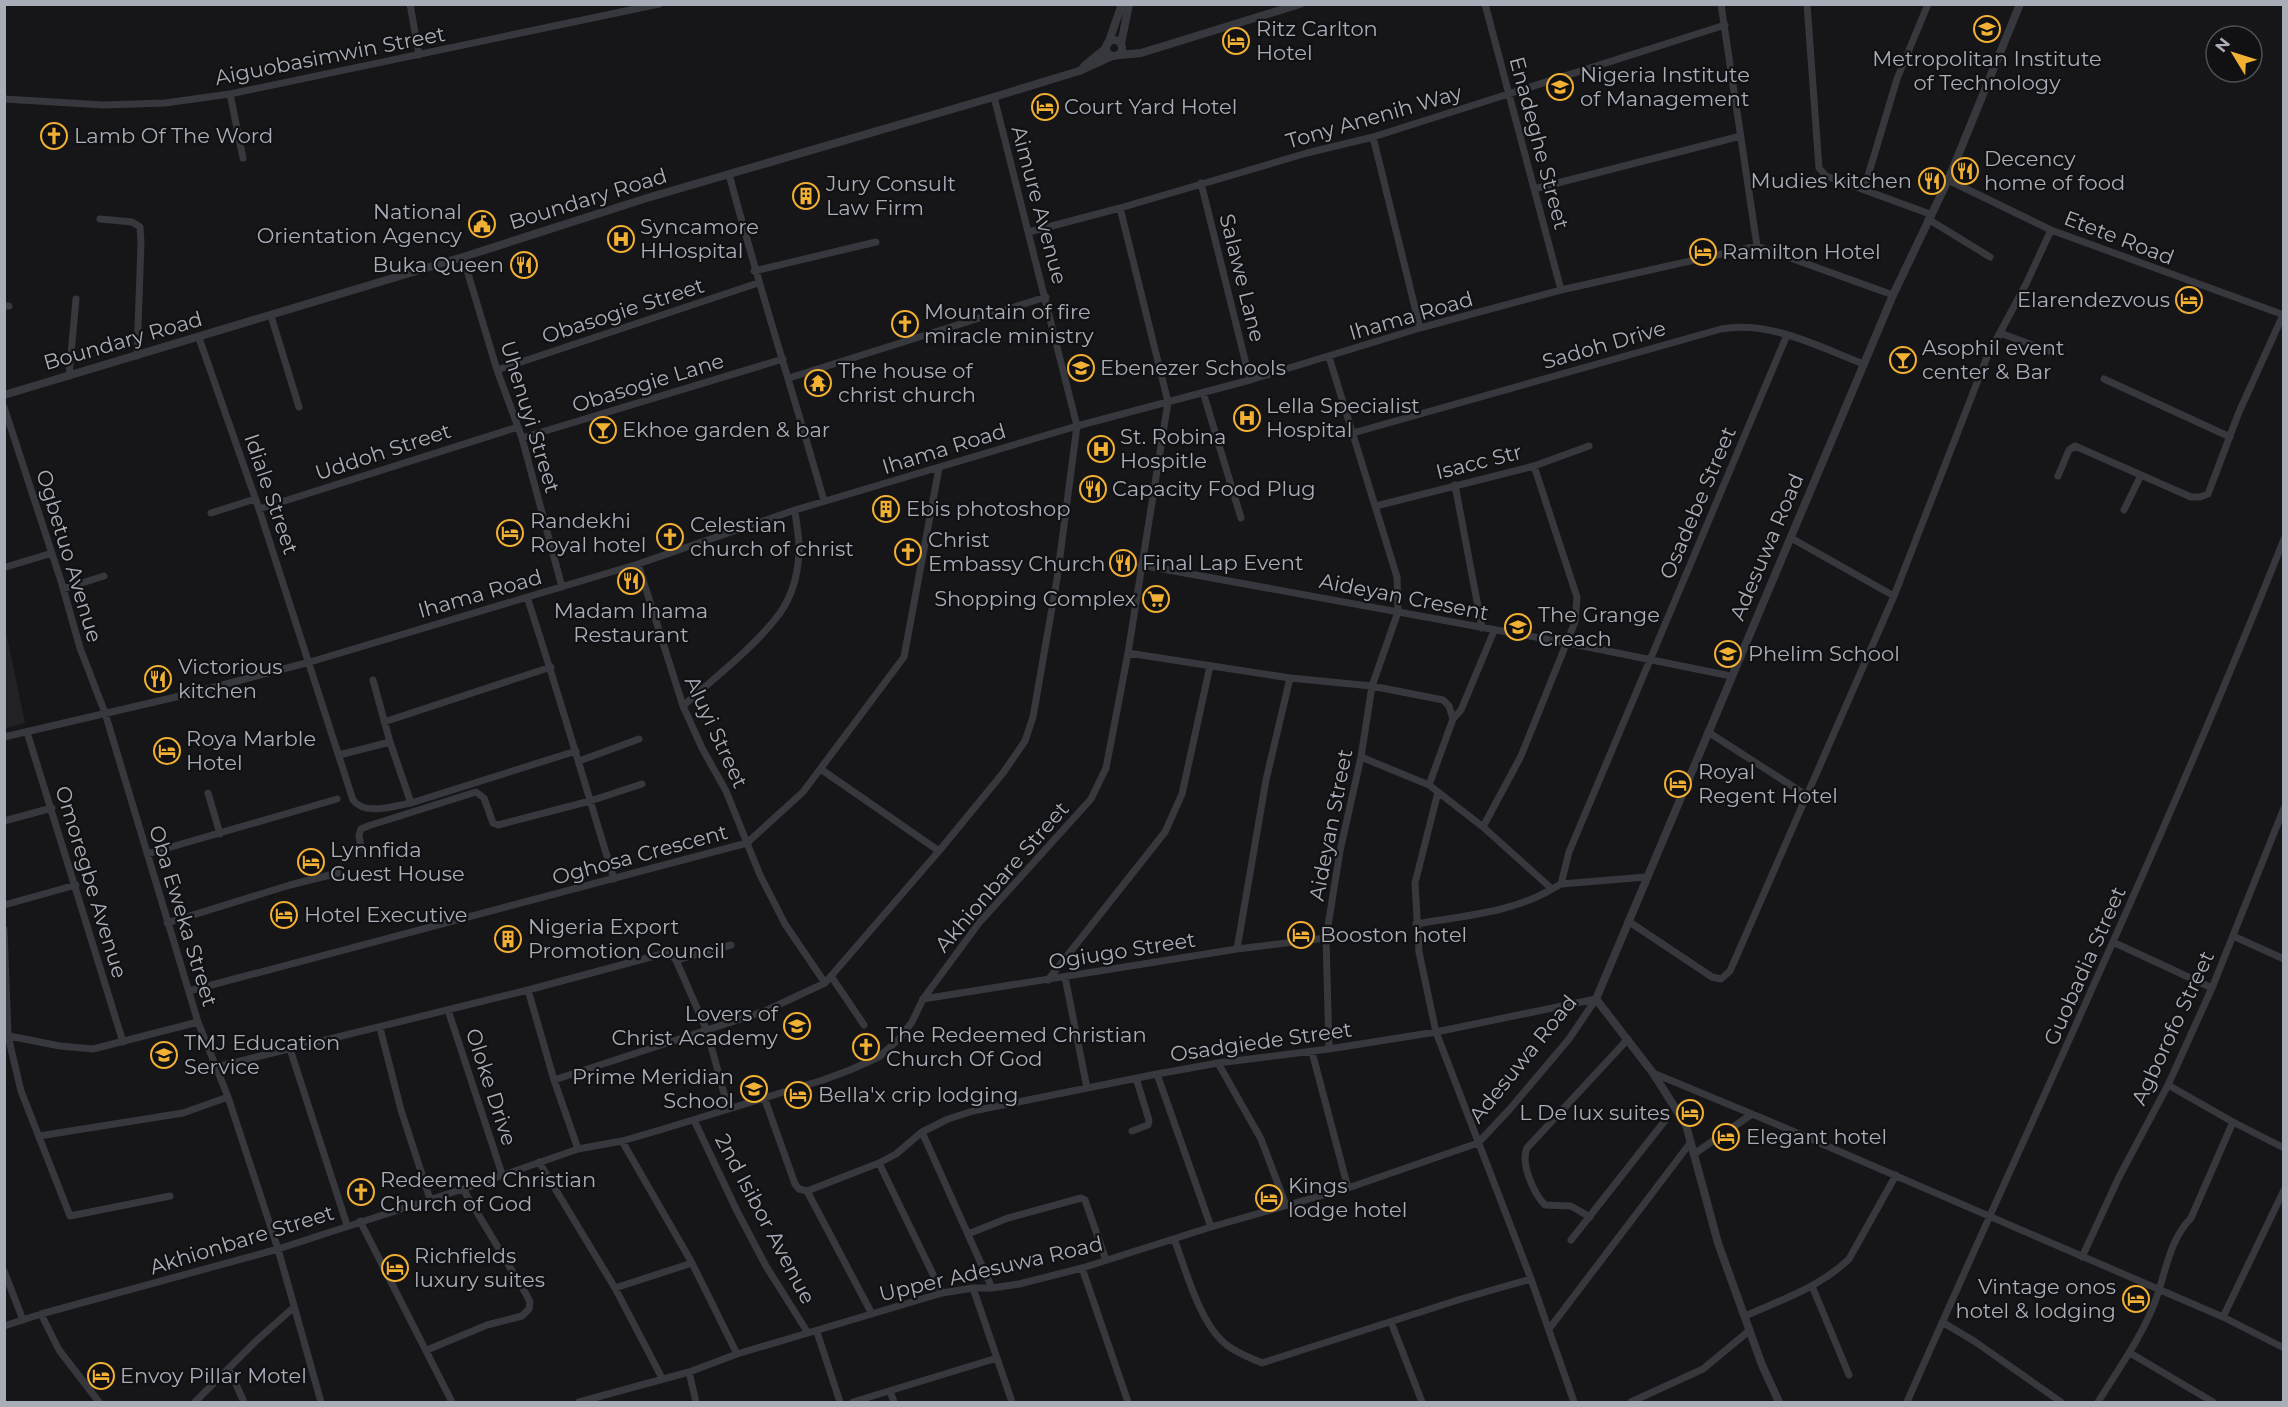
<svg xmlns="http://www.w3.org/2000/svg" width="2288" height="1407" viewBox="0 0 2288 1407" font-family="Montserrat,sans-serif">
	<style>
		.built { fill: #222225 }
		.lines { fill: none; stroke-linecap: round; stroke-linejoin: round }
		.minor { stroke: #37383d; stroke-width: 7 }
		.tertiary { stroke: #37383d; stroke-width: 8 }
		.labels { text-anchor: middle; stroke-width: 4.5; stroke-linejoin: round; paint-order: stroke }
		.poi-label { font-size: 21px; fill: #a8adb8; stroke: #111113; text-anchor: start }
		.street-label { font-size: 21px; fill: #a8adb8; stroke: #111113 }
	</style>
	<rect width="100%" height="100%" fill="#161618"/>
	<path class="built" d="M5 627 25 723 5 728H4Z"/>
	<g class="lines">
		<path class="minor" d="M410 4 419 55
			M1485 4 1561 290
			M1721 4 1757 246
			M1807 4 1819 168 1826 176 1930 214
			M230 94 243 158
			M4 99 104 105 165 103 230 94 659 4
			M1373 137 1420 328
			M729 174C758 284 793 392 824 501
			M1948 180 2051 230 2284 315
			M1201 183 1250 380
			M1534 189 1741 136
			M1864 189 1897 79 1928 4
			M100 219 132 222 140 227 141 243 137 356
			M1928 219 1990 257
			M1029 232 1120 208 1307 153 1373 137 1725 25
			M463 257 497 370 522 438 562 587
			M754 271 876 242
			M4 306H9
			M271 316 299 407
			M2000 333 2055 353
			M199 338 259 509 353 800C365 816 393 806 411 803
			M1329 357 1397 577 1398 612 1372 686 1361 757 1340 851 1326 938 1329 1049
			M497 370 758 283
			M69 376 76 299
			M789 378 1046 297
			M2104 379 2230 437
			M1203 392 1241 518
			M4 407 61 581 80 648 105 713 198 1022 228 1097 278 1249 321 1402
			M1353 433 1721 329C1770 320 1819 347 1864 364
			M522 438 783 359
			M2058 476 2069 450 2075 446 2191 497H2200L2208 494 2239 412 2283 315
			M1455 485 1482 628
			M1376 506 1534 466 1589 446
			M259 509 518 427
			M2124 510 2141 475
			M211 513 255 499
			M1791 538 1894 596
			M638 564 683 706 702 748 726 791 760 875 785 924 825 983
			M1141 565 1568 643 1731 676
			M6 567 52 553
			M63 589 104 576
			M527 597C558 691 585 785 614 879
			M1128 653 1290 678 1372 686 1443 700 1449 706 1453 719 1429 785 1361 757
			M373 680 390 742 411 803 576 751
			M683 706C713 679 756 646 780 613 792 596 798 573 799 552 800 539 796 524 795 510
			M1453 719 1461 710 1494 631
			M384 722 551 667
			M27 732 123 1042
			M1708 732 1806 795
			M4 737 180 696 310 662 638 564 795 510 1077 426 1250 380 1420 328 1561 290 1757 246 1893 295
			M339 755 390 742
			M579 761 639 739
			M822 770 939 851
			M1429 785 1483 827 1552 889 1561 884 1646 877
			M1438 792 1415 883 1419 952 1436 1032 1531 1279 1574 1402
			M208 793 220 834
			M4 821 52 808
			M1483 827 1521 756 1575 622 1577 597 1534 466
			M361 847 359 835 361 829 368 826 476 792 484 798 493 823 498 825 590 801 642 784
			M147 854 337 799
			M1561 884 1569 852 1787 335
			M4 905 76 885
			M1628 921 1712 977 1721 979 1730 971 1894 596 1987 357 2026 284 2051 230
			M167 923 290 885 338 873
			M1416 924C1461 916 1512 913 1552 889
			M4 929 8 1036 21 1091 70 1216 170 1196
			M2233 936 2284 959
			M2115 943 2212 988
			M1237 949 1266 780 1290 678
			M676 960 731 945
			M831 976 864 1025
			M1065 977 1087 1088
			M1048 980 1165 832 1182 794 1210 666
			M528 990 554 1080 578 1149
			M189 991 747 843 803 792 904 657 939 468
			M923 999 1237 949 1326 938
			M448 1010 502 1174
			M380 1028 401 1110 430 1199
			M4 1035 60 1046 93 1049 198 1022
			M290 1049 347 1225
			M1312 1052 1348 1188
			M1218 1063 1261 1139 1286 1205
			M216 1067 528 990 662 954H670L676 960 707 1031 728 1108
			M1653 1073 1776 1124 2158 1289 2223 1317 2284 1348
			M1157 1074 1211 1227
			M554 1080 765 1011 825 983 939 851 1003 773 1025 741 1033 717 1057 579 1077 426 994 97
			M2168 1085 2233 1122 2284 1148
			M764 1097 795 1184 799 1189 807 1191 872 1314
			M694 1120 736 1209 766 1266 808 1333
			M1132 1131 1148 1125 1149 1120 1136 1078
			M922 1132 992 1288
			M39 1136 183 1113 228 1097
			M622 1141 692 1263 737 1354
			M1694 1154 1752 1114
			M539 1162 615 1288 662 1378
			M879 1163 942 1293
			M807 1191 879 1163 896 1154 922 1132 948 1119 973 1111 1157 1074 1218 1063 1329 1049 1436 1032 1596 999
			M1590 1217 1571 1206 1545 1205C1534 1194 1520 1163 1527 1148L1628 1039
			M360 1221 452 1402
			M968 1234 1008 1218 1081 1198 1085 1200 1106 1260
			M1174 1239C1186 1270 1198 1317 1221 1340 1232 1351 1248 1357 1262 1363L1461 1299 1531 1279
			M1571 1240 1667 1118
			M2082 1257 2119 1177 2168 1085 2212 988 2284 808
			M1082 1268 1128 1402
			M4 1271 23 1320
			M1812 1286 1849 1375
			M615 1288 692 1263
			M973 1288 1012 1402
			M41 1314 59 1350 99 1402
			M1745 1316C1781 1300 1820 1287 1849 1259L1896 1175
			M2223 1317 2284 1190
			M1391 1322 1422 1402
			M1942 1322 1974 1341 2061 1402
			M4 1326 41 1314 278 1249 463 1189 578 1149 622 1141 660 1130 823 1080 850 1070 879 1057 899 1039 912 1022 923 999 979 923 1091 799 1106 768 1128 653 1168 402 1120 208
			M1549 1329 1691 1142
			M817 1332 840 1402
			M427 1350 487 1325 522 1316 529 1309 530 1302 526 1294 463 1189
			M2130 1353 2213 1402
			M228 1370 229 1369 244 1402
			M689 1372 696 1402
			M890 1391 894 1402
			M195 1402 256 1341 293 1308
			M579 1402 689 1372 737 1354 942 1293 973 1288H992L1019 1284 1082 1268 1211 1227 1348 1188 1478 1143 1509 1110 1569 1039 1596 999
			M853 1402 997 1358
			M1631 1402 1703 1369 1750 1330
			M1907 1402C2033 1115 2168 832 2284 539
			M2098 1402C2117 1371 2139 1341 2153 1307 2165 1278 2168 1241 2191 1218L2233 1122"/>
		<path class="tertiary" d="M1106 48a8 8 0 1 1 16 0a8 8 0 1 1-16 0Z
			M1108 44 1122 4
			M1121 44 1129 4
			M1119 55 1141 53 1300 4
			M1084 66 1106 48
			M4 395 463 257 647 198 994 97 1079 71 1112 56
			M1779 1402 1762 1365 1718 1243 1686 1125 1653 1073 1596 999 1893 295 1948 180 2020 4"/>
	</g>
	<defs>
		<symbol id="school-ring" viewBox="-11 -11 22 22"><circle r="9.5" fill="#111113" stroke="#f2b134" stroke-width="1.5"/><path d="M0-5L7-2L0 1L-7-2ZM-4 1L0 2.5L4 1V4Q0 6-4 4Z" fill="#f2b134"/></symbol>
		<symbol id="hotel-ring" viewBox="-11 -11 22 22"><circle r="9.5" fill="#111113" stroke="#f2b134" stroke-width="1.5"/><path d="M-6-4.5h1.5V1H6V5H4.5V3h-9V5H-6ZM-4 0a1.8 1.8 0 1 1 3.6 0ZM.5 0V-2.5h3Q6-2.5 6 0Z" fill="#f2b134"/></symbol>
		<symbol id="university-ring" viewBox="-11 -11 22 22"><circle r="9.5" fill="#111113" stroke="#f2b134" stroke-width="1.5"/><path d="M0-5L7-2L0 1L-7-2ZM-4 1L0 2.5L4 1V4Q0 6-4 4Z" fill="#f2b134"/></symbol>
		<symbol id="church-ring" viewBox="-11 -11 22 22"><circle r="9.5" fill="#111113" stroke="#f2b134" stroke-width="1.5"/><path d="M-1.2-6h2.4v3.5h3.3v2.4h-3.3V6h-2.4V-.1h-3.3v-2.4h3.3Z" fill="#f2b134"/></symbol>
		<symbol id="restaurant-ring" viewBox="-11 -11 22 22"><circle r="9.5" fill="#111113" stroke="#f2b134" stroke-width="1.5"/><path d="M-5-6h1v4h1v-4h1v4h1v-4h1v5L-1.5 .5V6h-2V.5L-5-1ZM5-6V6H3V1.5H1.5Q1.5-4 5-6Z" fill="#f2b134"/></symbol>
		<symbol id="building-ring" viewBox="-11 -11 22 22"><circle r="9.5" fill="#111113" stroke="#f2b134" stroke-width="1.5"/><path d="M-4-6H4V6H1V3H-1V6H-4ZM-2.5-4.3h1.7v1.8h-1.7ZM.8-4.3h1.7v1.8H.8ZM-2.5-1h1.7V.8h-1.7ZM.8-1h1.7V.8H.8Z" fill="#f2b134"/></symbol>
		<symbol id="civic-ring" viewBox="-11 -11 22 22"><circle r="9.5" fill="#111113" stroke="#f2b134" stroke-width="1.5"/><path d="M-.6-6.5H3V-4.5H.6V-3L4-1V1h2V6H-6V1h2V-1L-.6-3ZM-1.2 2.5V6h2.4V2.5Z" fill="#f2b134"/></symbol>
		<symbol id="hospital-ring" viewBox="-11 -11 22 22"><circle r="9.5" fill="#111113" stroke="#f2b134" stroke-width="1.5"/><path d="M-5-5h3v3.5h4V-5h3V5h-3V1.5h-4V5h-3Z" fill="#f2b134"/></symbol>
		<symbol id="bar-ring" viewBox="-11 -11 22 22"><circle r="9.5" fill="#111113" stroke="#f2b134" stroke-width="1.5"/><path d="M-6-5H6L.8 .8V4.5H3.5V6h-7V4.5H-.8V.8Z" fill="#f2b134"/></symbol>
		<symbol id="temple-ring" viewBox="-11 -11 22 22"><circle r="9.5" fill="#111113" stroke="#f2b134" stroke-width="1.5"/><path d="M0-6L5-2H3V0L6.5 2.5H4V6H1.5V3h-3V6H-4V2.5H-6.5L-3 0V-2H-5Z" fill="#f2b134"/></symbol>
		<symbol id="supermarket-ring" viewBox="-11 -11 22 22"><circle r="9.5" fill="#111113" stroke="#f2b134" stroke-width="1.5"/><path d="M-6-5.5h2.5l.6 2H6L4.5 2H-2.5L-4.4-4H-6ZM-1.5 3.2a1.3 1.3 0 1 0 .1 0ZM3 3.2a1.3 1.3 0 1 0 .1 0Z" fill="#f2b134"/></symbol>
	</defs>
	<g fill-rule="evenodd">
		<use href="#school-ring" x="1972" y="14" width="30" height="30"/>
		<use href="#hotel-ring" x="1221" y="26" width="30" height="30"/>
		<use href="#university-ring" x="1545" y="72" width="30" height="30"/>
		<use href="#hotel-ring" x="1030" y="92" width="30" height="30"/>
		<use href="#church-ring" x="39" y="121" width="30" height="30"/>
		<use href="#restaurant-ring" x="1950" y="156" width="30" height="30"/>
		<use href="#restaurant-ring" x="1917" y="166" width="30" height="30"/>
		<use href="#building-ring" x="791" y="181" width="30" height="30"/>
		<use href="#civic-ring" x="467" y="209" width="30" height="30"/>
		<use href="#hospital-ring" x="606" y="224" width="30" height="30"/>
		<use href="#hotel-ring" x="1688" y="237" width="30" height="30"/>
		<use href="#restaurant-ring" x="509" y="250" width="30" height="30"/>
		<use href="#hotel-ring" x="2174" y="285" width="30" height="30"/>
		<use href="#church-ring" x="890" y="309" width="30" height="30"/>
		<use href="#bar-ring" x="1888" y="345" width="30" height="30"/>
		<use href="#school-ring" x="1066" y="353" width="30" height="30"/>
		<use href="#temple-ring" x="803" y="368" width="30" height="30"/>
		<use href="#hospital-ring" x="1232" y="403" width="30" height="30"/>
		<use href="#bar-ring" x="588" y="415" width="30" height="30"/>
		<use href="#hospital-ring" x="1086" y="434" width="30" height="30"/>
		<use href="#restaurant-ring" x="1078" y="474" width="30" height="30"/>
		<use href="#building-ring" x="871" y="494" width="30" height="30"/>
		<use href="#hotel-ring" x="495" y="518" width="30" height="30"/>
		<use href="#church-ring" x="655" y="522" width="30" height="30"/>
		<use href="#church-ring" x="893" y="537" width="30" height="30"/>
		<use href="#restaurant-ring" x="1108" y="548" width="30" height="30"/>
		<use href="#restaurant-ring" x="616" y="566" width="30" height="30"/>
		<use href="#supermarket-ring" x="1141" y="584" width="30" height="30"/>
		<use href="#school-ring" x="1503" y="612" width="30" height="30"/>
		<use href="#school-ring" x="1713" y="639" width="30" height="30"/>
		<use href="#restaurant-ring" x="143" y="664" width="30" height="30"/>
		<use href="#hotel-ring" x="152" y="736" width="30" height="30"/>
		<use href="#hotel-ring" x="1663" y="769" width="30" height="30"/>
		<use href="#hotel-ring" x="296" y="847" width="30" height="30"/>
		<use href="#hotel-ring" x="269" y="900" width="30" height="30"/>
		<use href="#hotel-ring" x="1286" y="920" width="30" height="30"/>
		<use href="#building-ring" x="493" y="924" width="30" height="30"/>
		<use href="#school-ring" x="782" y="1011" width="30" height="30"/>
		<use href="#church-ring" x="851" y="1032" width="30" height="30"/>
		<use href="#school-ring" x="149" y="1040" width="30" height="30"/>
		<use href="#school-ring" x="739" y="1074" width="30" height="30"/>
		<use href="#hotel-ring" x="783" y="1080" width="30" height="30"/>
		<use href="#hotel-ring" x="1675" y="1098" width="30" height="30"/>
		<use href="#hotel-ring" x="1711" y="1122" width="30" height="30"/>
		<use href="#church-ring" x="346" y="1177" width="30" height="30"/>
		<use href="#hotel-ring" x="1254" y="1183" width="30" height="30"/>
		<use href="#hotel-ring" x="380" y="1253" width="30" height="30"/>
		<use href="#hotel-ring" x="2121" y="1284" width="30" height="30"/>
		<use href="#hotel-ring" x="86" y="1361" width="30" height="30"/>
	</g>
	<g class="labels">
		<g class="poi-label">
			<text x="1256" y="36">Ritz Carlton<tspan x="1256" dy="24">Hotel</tspan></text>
			<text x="1987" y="66" text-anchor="middle">Metropolitan Institute<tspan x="1987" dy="24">of Technology</tspan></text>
			<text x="1580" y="82">Nigeria Institute<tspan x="1580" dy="24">of Management</tspan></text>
			<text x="1064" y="114">Court Yard Hotel</text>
			<text x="74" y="143">Lamb Of The Word</text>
			<text x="1984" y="166">Decency<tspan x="1984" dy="24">home of food</tspan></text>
			<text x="1912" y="188" text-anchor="end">Mudies kitchen</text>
			<text x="826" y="191">Jury Consult<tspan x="826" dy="24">Law Firm</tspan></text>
			<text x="462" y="219" text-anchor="end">National<tspan x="462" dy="24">Orientation Agency</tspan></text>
			<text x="640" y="234">Syncamore<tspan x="640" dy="24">HHospital</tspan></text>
			<text x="1722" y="259">Ramilton Hotel</text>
			<text x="504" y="272" text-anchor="end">Buka Queen</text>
			<text x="2170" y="307" text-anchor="end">Elarendezvous</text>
			<text x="924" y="319">Mountain of fire<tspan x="924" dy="24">miracle ministry</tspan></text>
			<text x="1922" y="355">Asophil event<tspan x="1922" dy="24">center &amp; Bar</tspan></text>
			<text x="1100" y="375">Ebenezer Schools</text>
			<text x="838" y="378">The house of<tspan x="838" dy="24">christ church</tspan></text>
			<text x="1266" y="413">Lella Specialist<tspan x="1266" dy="24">Hospital</tspan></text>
			<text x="622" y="437">Ekhoe garden &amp; bar</text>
			<text x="1120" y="444">St. Robina<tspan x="1120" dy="24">Hospitle</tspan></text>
			<text x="1112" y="496">Capacity Food Plug</text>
			<text x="906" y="516">Ebis photoshop</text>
			<text x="530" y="528">Randekhi<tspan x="530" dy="24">Royal hotel</tspan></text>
			<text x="690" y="532">Celestian<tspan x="690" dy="24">church of christ</tspan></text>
			<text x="928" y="547">Christ<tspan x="928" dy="24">Embassy Church</tspan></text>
			<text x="1142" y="570">Final Lap Event</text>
			<text x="1136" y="606" text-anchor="end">Shopping Complex</text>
			<text x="631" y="618" text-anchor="middle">Madam Ihama<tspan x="631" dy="24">Restaurant</tspan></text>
			<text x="1538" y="622">The Grange<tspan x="1538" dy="24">Creach</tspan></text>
			<text x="1748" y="661">Phelim School</text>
			<text x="178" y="674">Victorious<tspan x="178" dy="24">kitchen</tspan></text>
			<text x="186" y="746">Roya Marble<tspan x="186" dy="24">Hotel</tspan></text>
			<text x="1698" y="779">Royal<tspan x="1698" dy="24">Regent Hotel</tspan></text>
			<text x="330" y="857">Lynnfida<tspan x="330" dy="24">Guest House</tspan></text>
			<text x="304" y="922">Hotel Executive</text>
			<text x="528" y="934">Nigeria Export<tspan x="528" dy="24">Promotion Council</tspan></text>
			<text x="1320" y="942">Booston hotel</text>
			<text x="778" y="1021" text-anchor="end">Lovers of<tspan x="778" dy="24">Christ Academy</tspan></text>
			<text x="886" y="1042">The Redeemed Christian<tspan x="886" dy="24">Church Of God</tspan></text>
			<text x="184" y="1050">TMJ Education<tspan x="184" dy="24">Service</tspan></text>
			<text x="734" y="1084" text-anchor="end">Prime Meridian<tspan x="734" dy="24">School</tspan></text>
			<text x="818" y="1102">Bella'x crip lodging</text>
			<text x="1670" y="1120" text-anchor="end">L De lux suites</text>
			<text x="1746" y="1144">Elegant hotel</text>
			<text x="380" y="1187">Redeemed Christian<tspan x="380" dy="24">Church of God</tspan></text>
			<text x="1288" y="1193">Kings<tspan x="1288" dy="24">lodge hotel</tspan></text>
			<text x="414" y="1263">Richfields<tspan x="414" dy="24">luxury suites</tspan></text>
			<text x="2116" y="1294" text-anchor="end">Vintage onos<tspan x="2116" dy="24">hotel &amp; lodging</tspan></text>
			<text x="120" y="1383">Envoy Pillar Motel</text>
		</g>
		<g class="street-label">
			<text transform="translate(330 56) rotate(-11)" y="7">Aiguobasimwin Street</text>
			<text transform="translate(1374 117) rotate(-16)" y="7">Tony Anenih Way</text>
			<text transform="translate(1539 143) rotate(75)" y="7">Enadeghe Street</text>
			<text transform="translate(588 199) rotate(-17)" y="7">Boundary Road</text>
			<text transform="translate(1039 205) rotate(75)" y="7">Aimure Avenue</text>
			<text transform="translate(2119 238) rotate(21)" y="7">Etete Road</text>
			<text transform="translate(1242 278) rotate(76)" y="7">Salawe Lane</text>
			<text transform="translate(623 311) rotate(-18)" y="7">Obasogie Street</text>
			<text transform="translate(1411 316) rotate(-16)" y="7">Ihama Road</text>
			<text transform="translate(123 341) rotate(-16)" y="7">Boundary Road</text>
			<text transform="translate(1604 345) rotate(-16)" y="7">Sadoh Drive</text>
			<text transform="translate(648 383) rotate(-17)" y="7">Obasogie Lane</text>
			<text transform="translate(530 417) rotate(73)" y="7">Uhenuyi Street</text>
			<text transform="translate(944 449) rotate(-17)" y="7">Ihama Road</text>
			<text transform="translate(383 452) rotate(-18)" y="7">Uddoh Street</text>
			<text transform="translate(1479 462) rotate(-14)" y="7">Isacc Str</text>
			<text transform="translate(271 494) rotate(71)" y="7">Idiale Street</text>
			<text transform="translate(1698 503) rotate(-67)" y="7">Osadebe Street</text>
			<text transform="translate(1767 547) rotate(-67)" y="7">Adesuwa Road</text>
			<text transform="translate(69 556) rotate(73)" y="7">Ogbetuo Avenue</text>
			<text transform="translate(480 594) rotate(-16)" y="7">Ihama Road</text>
			<text transform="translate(1404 597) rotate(11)" y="7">Aideyan Cresent</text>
			<text transform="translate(716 732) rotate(65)" y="7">Aluyi Street</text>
			<text transform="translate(1331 825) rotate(-79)" y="7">Aideyan Street</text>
			<text transform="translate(640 855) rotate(-15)" y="7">Oghosa Crescent</text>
			<text transform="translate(1002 877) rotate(-49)" y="7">Akhionbare Street</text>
			<text transform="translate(91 882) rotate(73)" y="7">Omoregbe Avenue</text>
			<text transform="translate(183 916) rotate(73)" y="7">Oba Eweka Street</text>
			<text transform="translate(1122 951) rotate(-9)" y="7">Ogiugo Street</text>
			<text transform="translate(2085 966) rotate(-66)" y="7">Guobadia Street</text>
			<text transform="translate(2173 1028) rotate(-65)" y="7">Agborofo Street</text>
			<text transform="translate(1261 1042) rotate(-8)" y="7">Osadgiede Street</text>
			<text transform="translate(1523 1059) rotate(-51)" y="7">Adesuwa Road</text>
			<text transform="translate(491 1087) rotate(72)" y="7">Oloke Drive</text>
			<text transform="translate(765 1219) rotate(62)" y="7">2nd Isibor Avenue</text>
			<text transform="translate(242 1240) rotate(-17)" y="7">Akhionbare Street</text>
			<text transform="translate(991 1269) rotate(-13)" y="7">Upper Adesuwa Road</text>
		</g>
	</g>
	<rect width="2288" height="1407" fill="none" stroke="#a8adb8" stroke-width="12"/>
	<g transform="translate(2234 54) rotate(308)"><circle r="28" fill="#111113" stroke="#4d4f55" stroke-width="1.5"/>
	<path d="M0-4.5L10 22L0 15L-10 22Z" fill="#f2b134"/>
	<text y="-9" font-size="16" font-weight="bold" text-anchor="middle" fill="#a8adb8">N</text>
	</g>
</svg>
